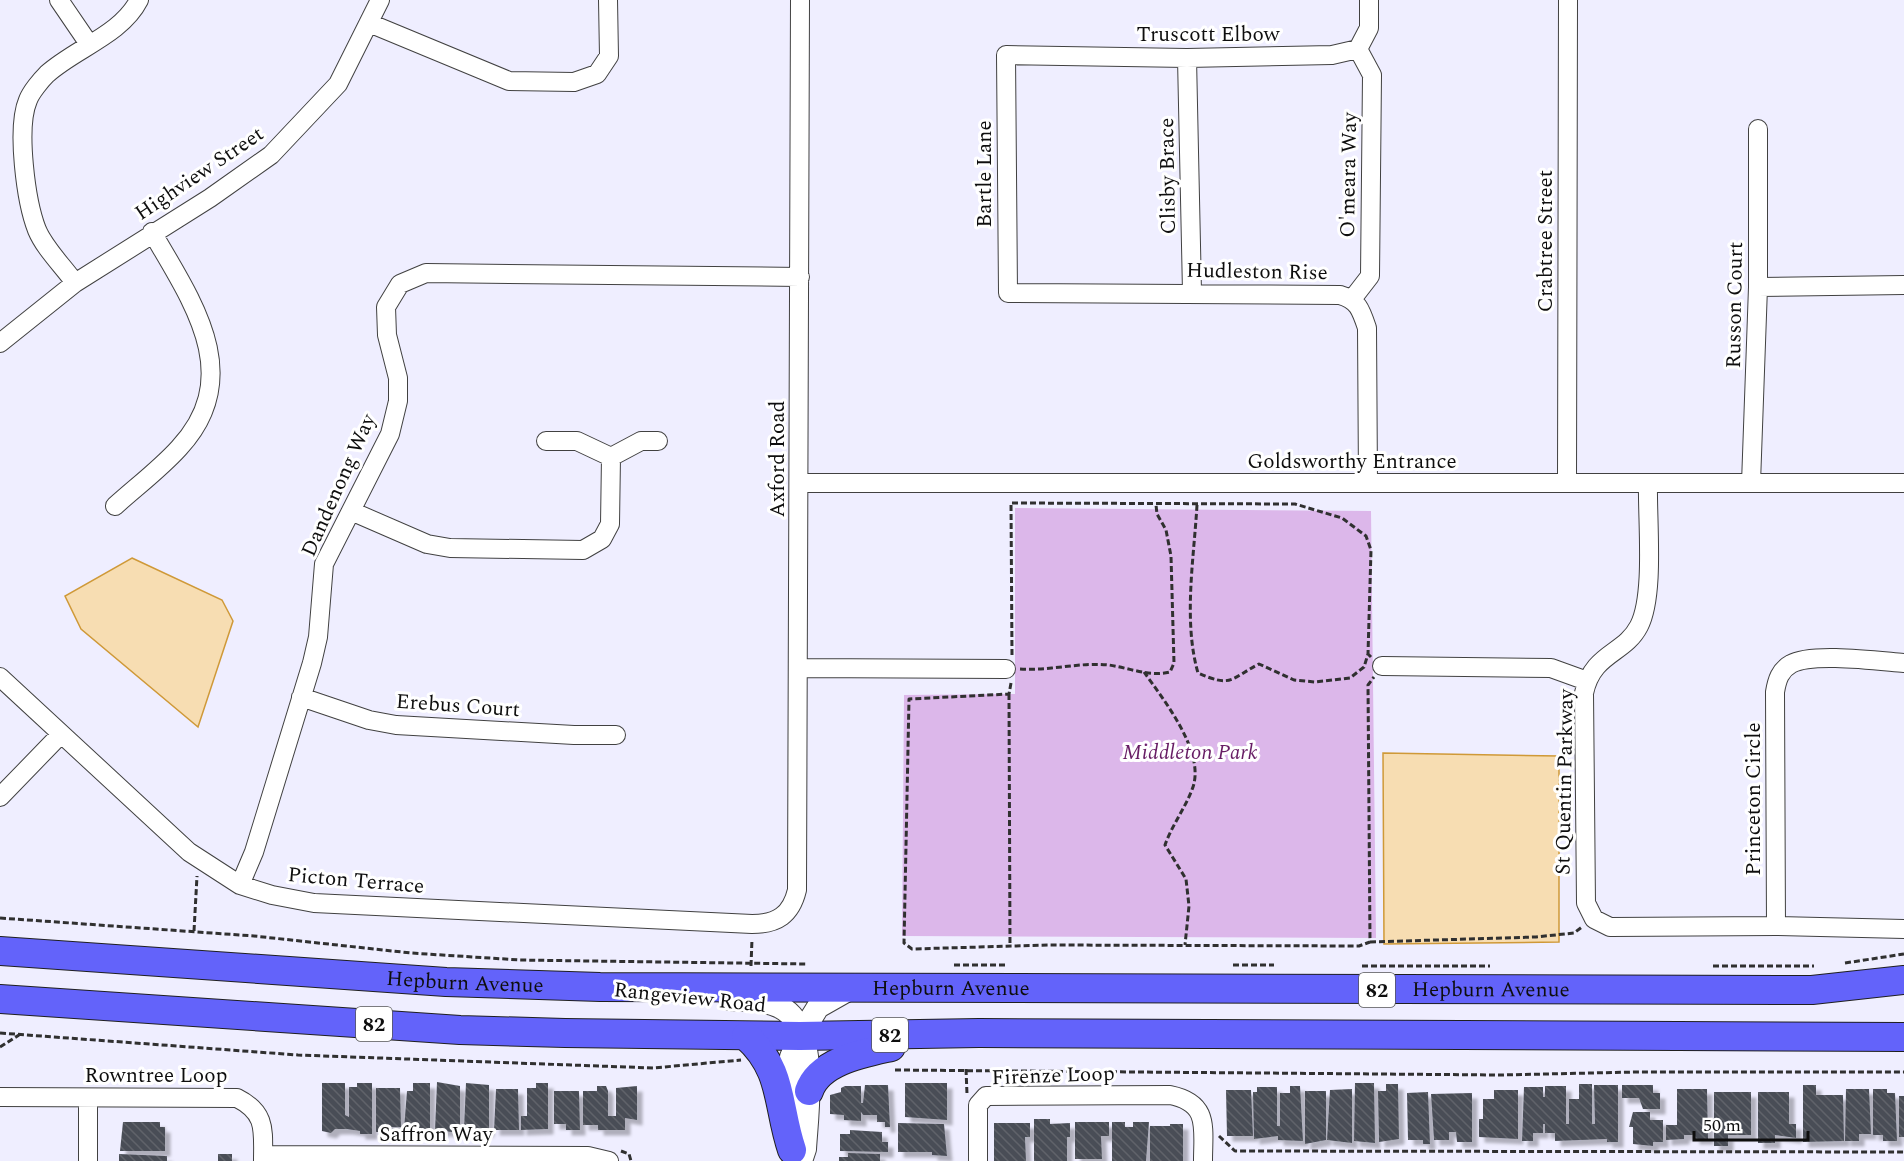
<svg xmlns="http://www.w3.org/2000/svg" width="1904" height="1161" viewBox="0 0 1904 1161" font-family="Spectral,serif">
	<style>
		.park { fill: #dcb7ea }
		.water { fill: #f7ddb2; stroke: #cf9938; stroke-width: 1.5 }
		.building { fill: url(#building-back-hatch); filter: url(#shadow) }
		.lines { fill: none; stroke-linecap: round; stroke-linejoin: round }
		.minor-casing { stroke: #414141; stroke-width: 20 }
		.tertiary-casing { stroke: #414141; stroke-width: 24 }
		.primary-casing { stroke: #1f1f1f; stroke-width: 30 }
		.path { stroke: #303030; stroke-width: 3; stroke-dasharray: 6 3; stroke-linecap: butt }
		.minor { stroke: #fff; stroke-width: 18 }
		.tertiary { stroke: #fff; stroke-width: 22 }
		.primary { stroke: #6363fa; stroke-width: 28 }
		.labels { text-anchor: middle; stroke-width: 6; stroke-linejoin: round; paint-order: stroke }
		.shield { fill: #fff; stroke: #565656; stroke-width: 1.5 }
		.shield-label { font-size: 20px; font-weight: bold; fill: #0e0e0e }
		.street-label { font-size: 21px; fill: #0e0e0e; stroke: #fff }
		.park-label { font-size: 21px; font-style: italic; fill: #671d64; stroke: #fff }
	</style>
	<defs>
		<pattern id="building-back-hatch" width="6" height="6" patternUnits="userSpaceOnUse" patternTransform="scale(1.5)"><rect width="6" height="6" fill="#4a4e57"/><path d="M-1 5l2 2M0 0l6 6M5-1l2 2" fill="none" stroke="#60636a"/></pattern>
		<filter id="shadow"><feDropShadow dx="5.5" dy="5.5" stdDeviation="1.5" flood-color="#0004"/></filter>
	</defs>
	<rect width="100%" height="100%" fill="#efeeff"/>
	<path class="park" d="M1015 508 1371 511 1376 938 902 936 904 695 1015 694Z"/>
	<path class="water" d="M132 558 222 600 233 621 198 727 81 629 65 596Z
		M1383 753 1559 756V942L1384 944Z"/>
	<path class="building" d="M437 1082 460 1086V1133L435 1130Z
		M322 1083H345V1115L349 1117V1087H357V1083H372V1134H360V1131L347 1129H335L331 1133 322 1131Z
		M413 1083H430V1133L404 1129 407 1091H413Z
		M466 1083 489 1085V1131L486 1132 466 1131 464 1128Z
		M536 1083H548V1129L521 1130V1116H527V1088H536Z
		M905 1083H947V1120L905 1117Z
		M1355 1083H1374L1375 1143 1354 1141Z
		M1386 1084H1398L1399 1139 1379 1142 1378 1091H1386Z
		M1579 1084H1592V1124H1595L1594 1085H1618V1142H1607V1139L1555 1141V1133H1545V1124H1543V1133H1533V1141H1522L1524 1087H1543V1097H1545V1086H1566V1124H1569V1099H1579Z
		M865 1085H888L890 1127H885V1122H877V1115H863L861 1112V1121L844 1120V1115L830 1114V1095L841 1092V1088L845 1086H861V1103H863Z
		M1622 1085H1653V1093H1660V1109H1643L1639 1098H1622Z
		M1803 1085H1816V1095H1843L1844 1141 1803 1142Z
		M597 1086H606L608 1091V1116H616V1088L637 1086V1120L625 1118V1130H598V1125H583V1091H597Z
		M1290 1086H1300L1303 1141 1278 1140V1136L1254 1139 1253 1092H1257V1087H1277V1126H1280V1093H1290Z
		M376 1088H400L401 1127H386V1132H376Z
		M496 1089H518L519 1130H494Z
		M1352 1089V1143L1327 1140 1330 1090Z
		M1677 1089H1707L1708 1139H1694V1135H1684V1139L1666 1140V1125H1677Z
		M1846 1089H1869L1871 1134H1859V1141H1845Z
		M1873 1089H1887V1093H1895L1897 1141H1883V1135H1873Z
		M1226 1090H1251L1253 1136H1227Z
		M1494 1090H1518V1139L1479 1137V1119H1483V1099H1494Z
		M554 1091H579L580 1130H566V1124H554Z
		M1305 1091H1326V1140L1305 1144Z
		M1428 1092 1430 1144H1423V1140H1408L1407 1093Z
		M1714 1092H1751V1135H1728V1146H1714Z
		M1758 1092H1789V1124H1796V1138L1775 1135V1143H1758Z
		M1472 1093V1142H1457L1456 1132H1449V1140H1434L1431 1094Z
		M1899 1096H1904V1137H1899Z
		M1633 1112H1650V1120H1663V1142H1653V1146L1633 1144V1127H1629Z
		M1034 1119H1050V1124L1070 1123V1137H1067V1161H1034Z
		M123 1122H160V1127H165V1151H120Z
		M1075 1122H1109V1136H1101L1102 1159H1075Z
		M1112 1122H1125V1127H1133V1122H1149L1146 1161H1112Z
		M898 1123 944 1124 947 1156 932 1155V1152H898Z
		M994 1123H1030V1137H1025L1026 1161H994Z
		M1170 1124H1183V1161H1150V1126H1170Z
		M850 1130 882 1132V1142H888V1152L840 1151V1134H850Z
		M848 1153 880 1154V1161H839V1157H848Z
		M119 1154 167 1156V1161H119Z
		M218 1154H232V1161H218Z"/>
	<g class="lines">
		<defs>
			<path id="minor" d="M59 0 89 44
				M369 23 509 81 574 82 597 74 609 56 608 0
				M1187 58 1192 292
				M75 283C63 266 45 249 37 230 26 202 16 128 28 100 31 92 41 80 47 74 76 48 121 35 139 0
				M1758 287 1904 285
				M1353 298 1370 276 1372 75 1358 49
				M0 343 75 283 210 198 271 155 338 84 380 0
				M546 441H577L611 457 641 441H658
				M800 483H1904
				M1368 483 1367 328C1361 310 1358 300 1340 295L1008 293 1006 55 1187 58 1332 55 1358 49 1369 28V0
				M1567 483 1568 0
				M1648 483C1647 520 1655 595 1639 626 1624 655 1593 652 1584 693L1586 903 1594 919 1610 927 1776 926
				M1751 483 1758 287V129
				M115 506C136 487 160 469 179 448 246 376 192 301 152 232
				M351 511 427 544 450 548 583 550 602 539 610 524 611 457
				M1904 663C1879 661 1811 652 1791 664 1780 670 1777 680 1775 692L1776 926 1904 929
				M1382 666 1551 668 1587 681
				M798 668 1006 669
				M0 677 189 852 240 885 272 895 314 903 752 924C777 924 791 915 797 890L800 0
				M301 697 369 720 396 725 574 735H616
				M0 797 61 734
				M240 885 254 852 312 663 318 637 324 564 390 434 398 401V378L387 335 386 307 400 284 426 273 800 277
				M0 1097 237 1098C267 1113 263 1131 263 1161
				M88 1098V1161
				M263 1155 588 1156 609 1161
				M978 1161V1105L986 1096 1170 1095C1210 1103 1203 1128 1203 1161"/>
			<path id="tertiary" d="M730 999C748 1000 770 1000 785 1010 819 1033 807 1114 805 1149L801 1161
				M792 1115 791 1057 800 1036 818 1007 848 990"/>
			<g id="primary">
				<path id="s1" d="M0 951 446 982 600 987 1812 990 1904 980"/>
				<path d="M0 999 460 1030 565 1033 800 1036 979 1033 1904 1037"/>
				<path d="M746 1036C784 1070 777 1106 792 1150"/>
				<path d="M809 1091C819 1061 864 1053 891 1047"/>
			</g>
		</defs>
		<use href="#minor" class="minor-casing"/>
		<use href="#tertiary" class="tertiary-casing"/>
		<use href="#primary" class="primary-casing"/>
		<path class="path" d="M1197 505C1194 558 1183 621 1198 673 1232 688 1230 679 1259 664L1294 680 1315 682 1350 678 1364 667 1368 654 1371 657
			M1012 655 1011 503 1295 504 1342 518 1366 536 1371 550 1368 654
			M1020 669C1050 671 1079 662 1109 665 1129 668 1150 677 1170 672L1174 663 1171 556 1166 530 1157 514 1156 505
			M1144 672C1163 699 1205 751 1193 787 1186 807 1172 825 1165 845L1186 879 1189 906 1185 945
			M1011 683 1009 694 909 699 904 943 912 949 1048 945 1359 946 1370 942 1368 685 1374 677
			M1009 694 1010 946
			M0 918 254 936 411 953 520 960 806 964
			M194 931 197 876
			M1370 942 1536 937 1574 933 1582 927
			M1845 963 1904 954
			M954 965H1007
			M1233 965H1274
			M751 966 752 939
			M1362 966H1490
			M1713 966H1814
			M0 1033 298 1055 653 1068 741 1060
			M0 1047 19 1035
			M966 1069 967 1094
			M895 1070 1501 1075 1636 1072H1904
			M1219 1136 1235 1151 1904 1152
			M621 1151 629 1154 631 1161"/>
		<use href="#minor" class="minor"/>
		<use href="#tertiary" class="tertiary"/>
		<use href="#primary" class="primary"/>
	</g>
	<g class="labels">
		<g class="shield">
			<rect x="1359" y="973" width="36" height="34" rx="4.5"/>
			<rect x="356" y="1007" width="36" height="34" rx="4.5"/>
			<rect x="872" y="1018" width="36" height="34" rx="4.5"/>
		</g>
		<g class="shield-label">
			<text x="1377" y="997">82</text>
			<text x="374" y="1031">82</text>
			<text x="890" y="1042">82</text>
		</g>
		<g class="street-label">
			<text x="1208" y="41">Truscott Elbow</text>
			<text transform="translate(199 173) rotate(-34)" y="7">Highview Street</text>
			<text transform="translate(984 174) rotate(-90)" y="7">Bartle Lane</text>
			<text transform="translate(1348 175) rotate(-89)" y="7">O'meara Way</text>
			<text transform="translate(1167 176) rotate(-91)" y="7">Clisby Brace</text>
			<text transform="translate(1545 241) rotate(-90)" y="7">Crabtree Street</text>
			<text transform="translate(1257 271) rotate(1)" y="7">Hudleston Rise</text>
			<text transform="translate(1734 305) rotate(-89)" y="7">Russon Court</text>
			<text transform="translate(777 459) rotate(-90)" y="7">Axford Road</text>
			<text x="1352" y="468">Goldsworthy Entrance</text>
			<text transform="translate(338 485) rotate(-66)" y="7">Dandenong Way</text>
			<text transform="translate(458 705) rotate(4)" y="7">Erebus Court</text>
			<text transform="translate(1564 782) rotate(-89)" y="7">St Quentin Parkway</text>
			<text transform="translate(1753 799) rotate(-90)" y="7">Princeton Circle</text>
			<text transform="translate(356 880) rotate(5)" y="7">Picton Terrace</text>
			<text dy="7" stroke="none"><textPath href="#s1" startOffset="466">Hepburn Avenue</textPath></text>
			<text dy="7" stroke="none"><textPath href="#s1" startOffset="952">Hepburn Avenue</textPath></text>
			<text dy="7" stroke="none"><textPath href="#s1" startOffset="1492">Hepburn Avenue</textPath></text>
			<text transform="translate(690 997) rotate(6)" y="7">Rangeview Road</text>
			<text x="156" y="1082">Rowntree Loop</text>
			<text transform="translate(1053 1075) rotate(-2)" y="7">Firenze Loop</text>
			<text x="436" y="1141">Saffron Way</text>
		</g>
		<g class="park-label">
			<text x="1190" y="759">Middleton Park</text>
		</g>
	</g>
	<path d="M1694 1131v9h114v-9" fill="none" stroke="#0e0e0e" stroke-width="3"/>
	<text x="1703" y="1131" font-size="18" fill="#0e0e0e" stroke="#ffffff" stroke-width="4.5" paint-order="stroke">50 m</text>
</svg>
